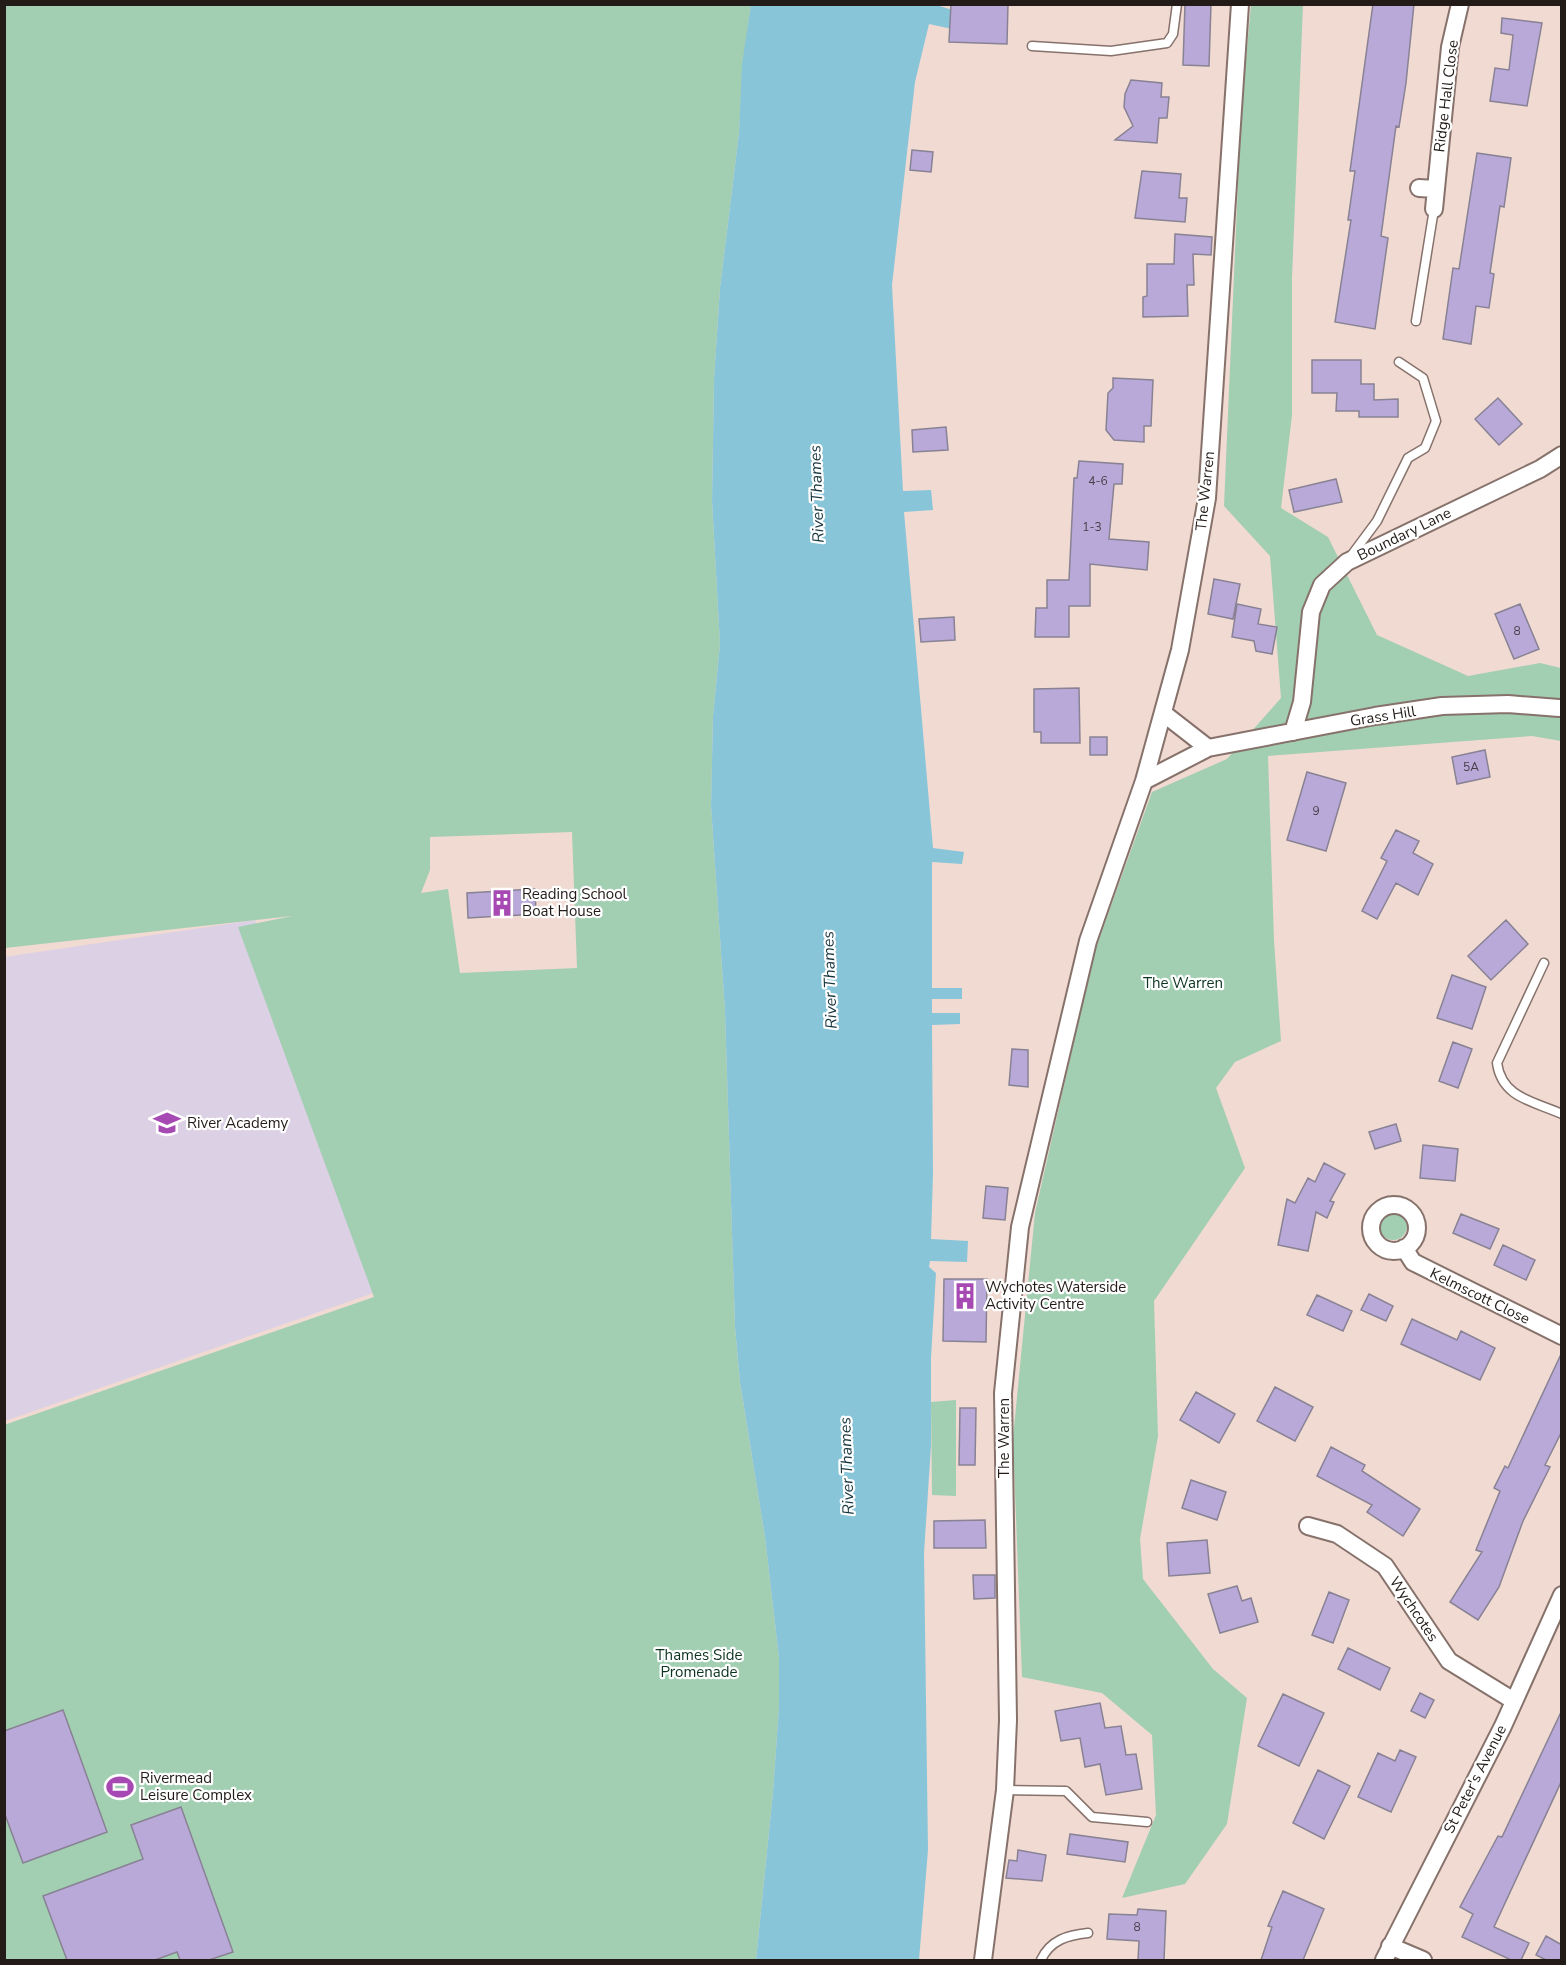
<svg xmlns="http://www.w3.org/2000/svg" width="1566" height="1965" viewBox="0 0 1566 1965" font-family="'Nunito Sans',sans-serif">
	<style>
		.education { fill: #dcd0e4 }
		.green { fill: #a2ceb2; fill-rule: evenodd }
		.water { fill: #89c5d9 }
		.building { fill: #b9a9d8; stroke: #888294; stroke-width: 1.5 }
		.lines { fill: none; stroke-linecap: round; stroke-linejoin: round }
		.service-casing { stroke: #86726b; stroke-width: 11 }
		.minor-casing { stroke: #86726b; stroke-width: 20 }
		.service { stroke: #fff; stroke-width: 8 }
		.minor { stroke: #fff; stroke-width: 16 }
		.labels { text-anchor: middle; stroke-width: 4.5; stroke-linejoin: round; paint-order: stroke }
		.number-label { font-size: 12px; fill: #483e48 }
		.street-label { font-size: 15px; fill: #221b18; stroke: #fff }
		.poi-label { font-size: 15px; fill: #221b18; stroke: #fff; text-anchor: start }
		.park-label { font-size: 15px; fill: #0c331f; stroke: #fff }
		.water-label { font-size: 16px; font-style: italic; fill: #16343d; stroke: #fff }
	</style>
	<rect width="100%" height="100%" fill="#f0dad2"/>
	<path class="education" d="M255 920 388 1288 5 1421 4 957Z"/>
	<path class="green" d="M5 5H751L743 64 739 133 720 288 714 379 712 501 720 644 713 716 711 806 725 1011 735 1327 740 1382 765 1537 779 1658V1707L773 1792 756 1960H5L4 1425 374 1297 238 927 292 916 5 948ZM572 832 577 968 460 973 448 889 421 893 430 870V837Z
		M1251 5H1303L1292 278V415L1281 508 1328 537 1377 635 1468 676 1540 663 1561 668V741L1532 736 1268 756 1274 941 1281 1041 1235 1062 1216 1088 1245 1168 1154 1301 1158 1436 1140 1539 1143 1579 1213 1669 1247 1698 1227 1824 1185 1884 1122 1898 1156 1815 1152 1735 1102 1693 1022 1677 1013 1438 1035 1213 1094 953 1152 792 1227 759 1281 698 1270 556 1224 506 1241 114Z
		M1379 1226a14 14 0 1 1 28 0a14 14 0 1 1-28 0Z
		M956 1400V1496L932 1495 931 1402Z"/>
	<path class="water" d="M933 4 956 11 952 29 929 24 915 82 892 285 903 491 931 490 933 510 904 512 933 848 964 852 962 864 932 862V988H962V999H932V1013H960V1024L932 1025 933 1174 931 1239 968 1241 967 1262 930 1261 929 1267 936 1273 931 1358V1446L924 1553 928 1850 919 1960H756L773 1792 779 1707V1658L765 1537 740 1382 735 1327 725 1011 711 806 713 716 720 644 712 501 714 379 720 288 739 133 742 64 751 5Z"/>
	<path class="building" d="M951 4H1008L1007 44 949 42Z
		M1185 4H1211L1209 66 1183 65Z
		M1373 4H1414L1406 83 1399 127 1396 126 1381 236 1388 238 1375 329 1335 322 1351 220H1348L1355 171H1350Z
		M1502 18 1542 23 1527 106 1490 101 1495 68 1509 70 1513 35 1501 33Z
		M1131 80 1162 83 1161 97H1169L1167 118H1159L1157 143 1115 140 1133 126 1124 107 1125 94Z
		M912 150 933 152 931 172 910 170Z
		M1477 153 1511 158 1504 207 1500 206 1490 273 1494 274 1489 308 1476 306 1471 344 1443 339 1453 268 1459 269Z
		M1142 171 1181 174 1179 198H1187L1185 222 1135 218Z
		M1175 234 1212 237 1211 255 1193 254 1194 285H1187L1188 316 1143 317V297L1147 296V264H1174Z
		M1312 360H1361V384H1374V400L1398 399V417H1359V411H1336L1337 393H1312Z
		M1113 378 1153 380 1151 426H1144V442L1114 440 1106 430 1108 393 1113 388Z
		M1498 398 1522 424 1499 445 1475 419Z
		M946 427 948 450 913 452 912 430Z
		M1079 461 1123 464 1122 484H1114L1109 539 1149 542 1147 570 1090 564V606H1069V637H1035L1036 608H1047V580H1069L1074 478H1077Z
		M1336 479 1342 502 1294 512 1289 490Z
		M1214 579 1240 584 1233 619 1208 614Z
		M1237 604 1261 609 1258 624 1277 627 1272 654 1256 651 1254 641 1232 637Z
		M1520 604 1539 649 1514 659 1495 614Z
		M954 617 955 640 921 642 919 619Z
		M1079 688 1080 743H1041V732H1034V689Z
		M1090 737H1107V755H1090Z
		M1485 750 1490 777 1457 784 1452 757Z
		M1307 772 1346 783 1326 851 1287 840Z
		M1396 830 1419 841 1413 853 1433 864 1418 895 1396 883 1377 919 1362 911 1387 861 1381 858Z
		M535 889 536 914 468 918 467 893Z
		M1506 920 1528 944 1491 980 1468 956Z
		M1452 975 1486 987 1472 1029 1437 1018Z
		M1453 1042 1472 1049 1458 1088 1439 1081Z
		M1012 1049 1028 1050V1087L1009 1085Z
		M1396 1124 1401 1141 1375 1149 1369 1132Z
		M1423 1145 1458 1149 1455 1181 1420 1178Z
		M1324 1163 1345 1174 1330 1201 1334 1202 1327 1218 1316 1212 1308 1251 1278 1245 1287 1199 1295 1203 1308 1178 1315 1182Z
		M986 1186 1008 1188 1005 1220 983 1218Z
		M1461 1214 1499 1229 1490 1249 1453 1233Z
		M1503 1245 1535 1260 1526 1280 1494 1265Z
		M944 1279H987L986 1342 943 1341Z
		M1369 1294 1393 1306 1386 1321 1361 1310Z
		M1317 1295 1352 1311 1343 1331 1307 1315Z
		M1412 1319 1457 1340 1461 1331 1495 1348 1480 1380 1401 1344Z
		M1562 1352V1431L1545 1465 1550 1467 1523 1521 1499 1587 1478 1620 1450 1602 1482 1552 1476 1550 1500 1491 1494 1488 1505 1466 1508 1468Z
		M1275 1387 1313 1407 1295 1441 1257 1421Z
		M1196 1392 1235 1414 1219 1443 1180 1420Z
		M960 1408H976L975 1465H959Z
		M1331 1447 1365 1465 1362 1471 1420 1509 1403 1536 1367 1512 1372 1505 1317 1476Z
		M1191 1480 1226 1492 1217 1520 1182 1508Z
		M985 1520 986 1548H934V1521Z
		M1207 1540 1210 1573 1169 1576 1167 1543Z
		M973 1575H995V1598L974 1599Z
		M1237 1586 1242 1601 1251 1598 1258 1622 1220 1633 1208 1594Z
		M1329 1592 1349 1600 1333 1643 1312 1635Z
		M1348 1648 1390 1668 1380 1690 1338 1669Z
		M1420 1693 1434 1700 1425 1718 1411 1711Z
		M1283 1694 1324 1713 1299 1766 1258 1746Z
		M1100 1703 1105 1728 1121 1726 1126 1755 1136 1754 1142 1789 1106 1795 1100 1764 1085 1767 1080 1738 1061 1741 1055 1711Z
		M63 1710 107 1832 23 1863 4 1812V1731Z
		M1562 1710V1780L1494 1927 1529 1943 1521 1960H1511L1462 1937 1473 1914 1460 1907 1498 1836 1502 1837Z
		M1400 1750 1416 1757 1391 1812 1358 1797 1378 1753 1395 1761Z
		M1318 1770 1350 1786 1324 1839 1293 1823Z
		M181 1807 233 1952 209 1960H180L177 1952 155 1960H67L43 1896 143 1859 131 1825Z
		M1070 1834 1128 1842 1125 1862 1067 1854Z
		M1018 1850 1046 1855 1042 1881 1006 1878 1009 1860 1017 1861Z
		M1283 1891 1324 1909 1303 1960H1261L1272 1927 1268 1926Z
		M1138 1909 1166 1911 1164 1960H1138L1139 1941 1107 1939 1109 1914 1137 1915Z
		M1546 1936 1562 1945V1960H1546L1536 1955Z"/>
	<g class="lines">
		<defs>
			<path id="service" d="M1032 46 1111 51 1167 43 1173 34 1177 4
				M1416 321 1434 209
				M1351 556 1377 521 1408 458 1425 448 1436 421 1423 378 1399 362
				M1544 963 1497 1063C1502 1098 1533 1101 1562 1114
				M1005 1790 1066 1791 1092 1817 1147 1822
				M1041 1960C1050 1940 1068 1935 1088 1933"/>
			<path id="minor" d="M1419 188 1435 189
				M1434 209 1450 47 1460 4
				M1163 713 1208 748
				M1293 732 1302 702 1311 612 1322 585 1347 562 1540 469 1562 455
				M1144 781 1208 748 1375 716 1442 706 1508 704 1559 708
				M1371 1228a23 23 0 1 1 46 0a23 23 0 1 1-46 0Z
				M1404 1248 1413 1262 1562 1336
				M1308 1526 1337 1534 1385 1566 1449 1661 1514 1701
				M1390 1946 1423 1960
				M983 1960 1005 1790 1008 1720 1003 1393 1020 1227 1088 941 1144 781 1180 650 1207 498 1240 4
				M1384 1960 1503 1726 1562 1595"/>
		</defs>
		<use href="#service" class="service-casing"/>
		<use href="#minor" class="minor-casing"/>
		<use href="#service" class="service"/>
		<use href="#minor" class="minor"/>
	</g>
	<defs>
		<symbol id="building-bare" viewBox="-9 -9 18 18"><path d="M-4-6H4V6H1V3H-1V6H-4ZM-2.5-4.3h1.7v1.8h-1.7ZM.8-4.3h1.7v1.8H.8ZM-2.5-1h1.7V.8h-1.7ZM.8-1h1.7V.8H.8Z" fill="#a749b2" stroke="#fff" stroke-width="2.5" paint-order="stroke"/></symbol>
		<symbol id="school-bare" viewBox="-9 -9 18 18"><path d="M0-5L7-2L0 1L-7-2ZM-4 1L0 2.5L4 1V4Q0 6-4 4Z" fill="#a749b2" stroke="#fff" stroke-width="2.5" paint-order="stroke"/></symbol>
		<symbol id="stadium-bare" viewBox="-9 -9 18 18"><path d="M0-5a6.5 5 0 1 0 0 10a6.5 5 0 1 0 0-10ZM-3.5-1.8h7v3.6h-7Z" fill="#a749b2" stroke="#fff" stroke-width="2.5" paint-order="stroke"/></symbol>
	</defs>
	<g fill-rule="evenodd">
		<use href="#building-bare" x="483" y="884" width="38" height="38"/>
		<use href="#school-bare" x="148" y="1104" width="38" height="38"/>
		<use href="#building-bare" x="946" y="1277" width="38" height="38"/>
		<use href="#stadium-bare" x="101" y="1768" width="38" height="38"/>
	</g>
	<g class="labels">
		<g class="number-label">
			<text x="1098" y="485">4-6</text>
			<text x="1092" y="531">1-3</text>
			<text x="1517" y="635">8</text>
			<text x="1471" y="771">5A</text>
			<text x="1316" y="815">9</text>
			<text x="1137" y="1931">8</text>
		</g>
		<g class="street-label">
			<text transform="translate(1446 96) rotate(-83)" y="5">Ridge Hall Close</text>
			<text transform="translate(1205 491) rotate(-84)" y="5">The Warren</text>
			<text transform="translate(1404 534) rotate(-26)" y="5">Boundary Lane</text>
			<text transform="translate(1383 716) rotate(-9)" y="5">Grass Hill</text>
			<text transform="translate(1480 1296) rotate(26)" y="5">Kelmscott Close</text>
			<text transform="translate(1004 1438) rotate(-90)" y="5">The Warren</text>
			<text transform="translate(1414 1609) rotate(56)" y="5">Wychcotes</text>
			<text transform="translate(1475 1779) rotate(-63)" y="5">St Peter's Avenue</text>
		</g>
		<g class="poi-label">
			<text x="522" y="899">Reading School<tspan x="522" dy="17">Boat House</tspan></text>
			<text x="187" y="1128">River Academy</text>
			<text x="985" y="1292">Wychotes Waterside<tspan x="985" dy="17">Activity Centre</tspan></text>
			<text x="140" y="1783">Rivermead<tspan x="140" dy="17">Leisure Complex</tspan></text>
		</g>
		<g class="park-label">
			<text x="1183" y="988">The Warren</text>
			<text x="699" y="1660">Thames Side<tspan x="699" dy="17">Promenade</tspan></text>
		</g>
		<g class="water-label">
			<text transform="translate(816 494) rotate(-92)" y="6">River Thames</text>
			<text transform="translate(829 980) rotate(-92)" y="6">River Thames</text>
			<text transform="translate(846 1466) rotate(-92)" y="6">River Thames</text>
		</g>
	</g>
	<rect width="1566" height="1965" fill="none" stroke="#221b18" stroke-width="12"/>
</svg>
